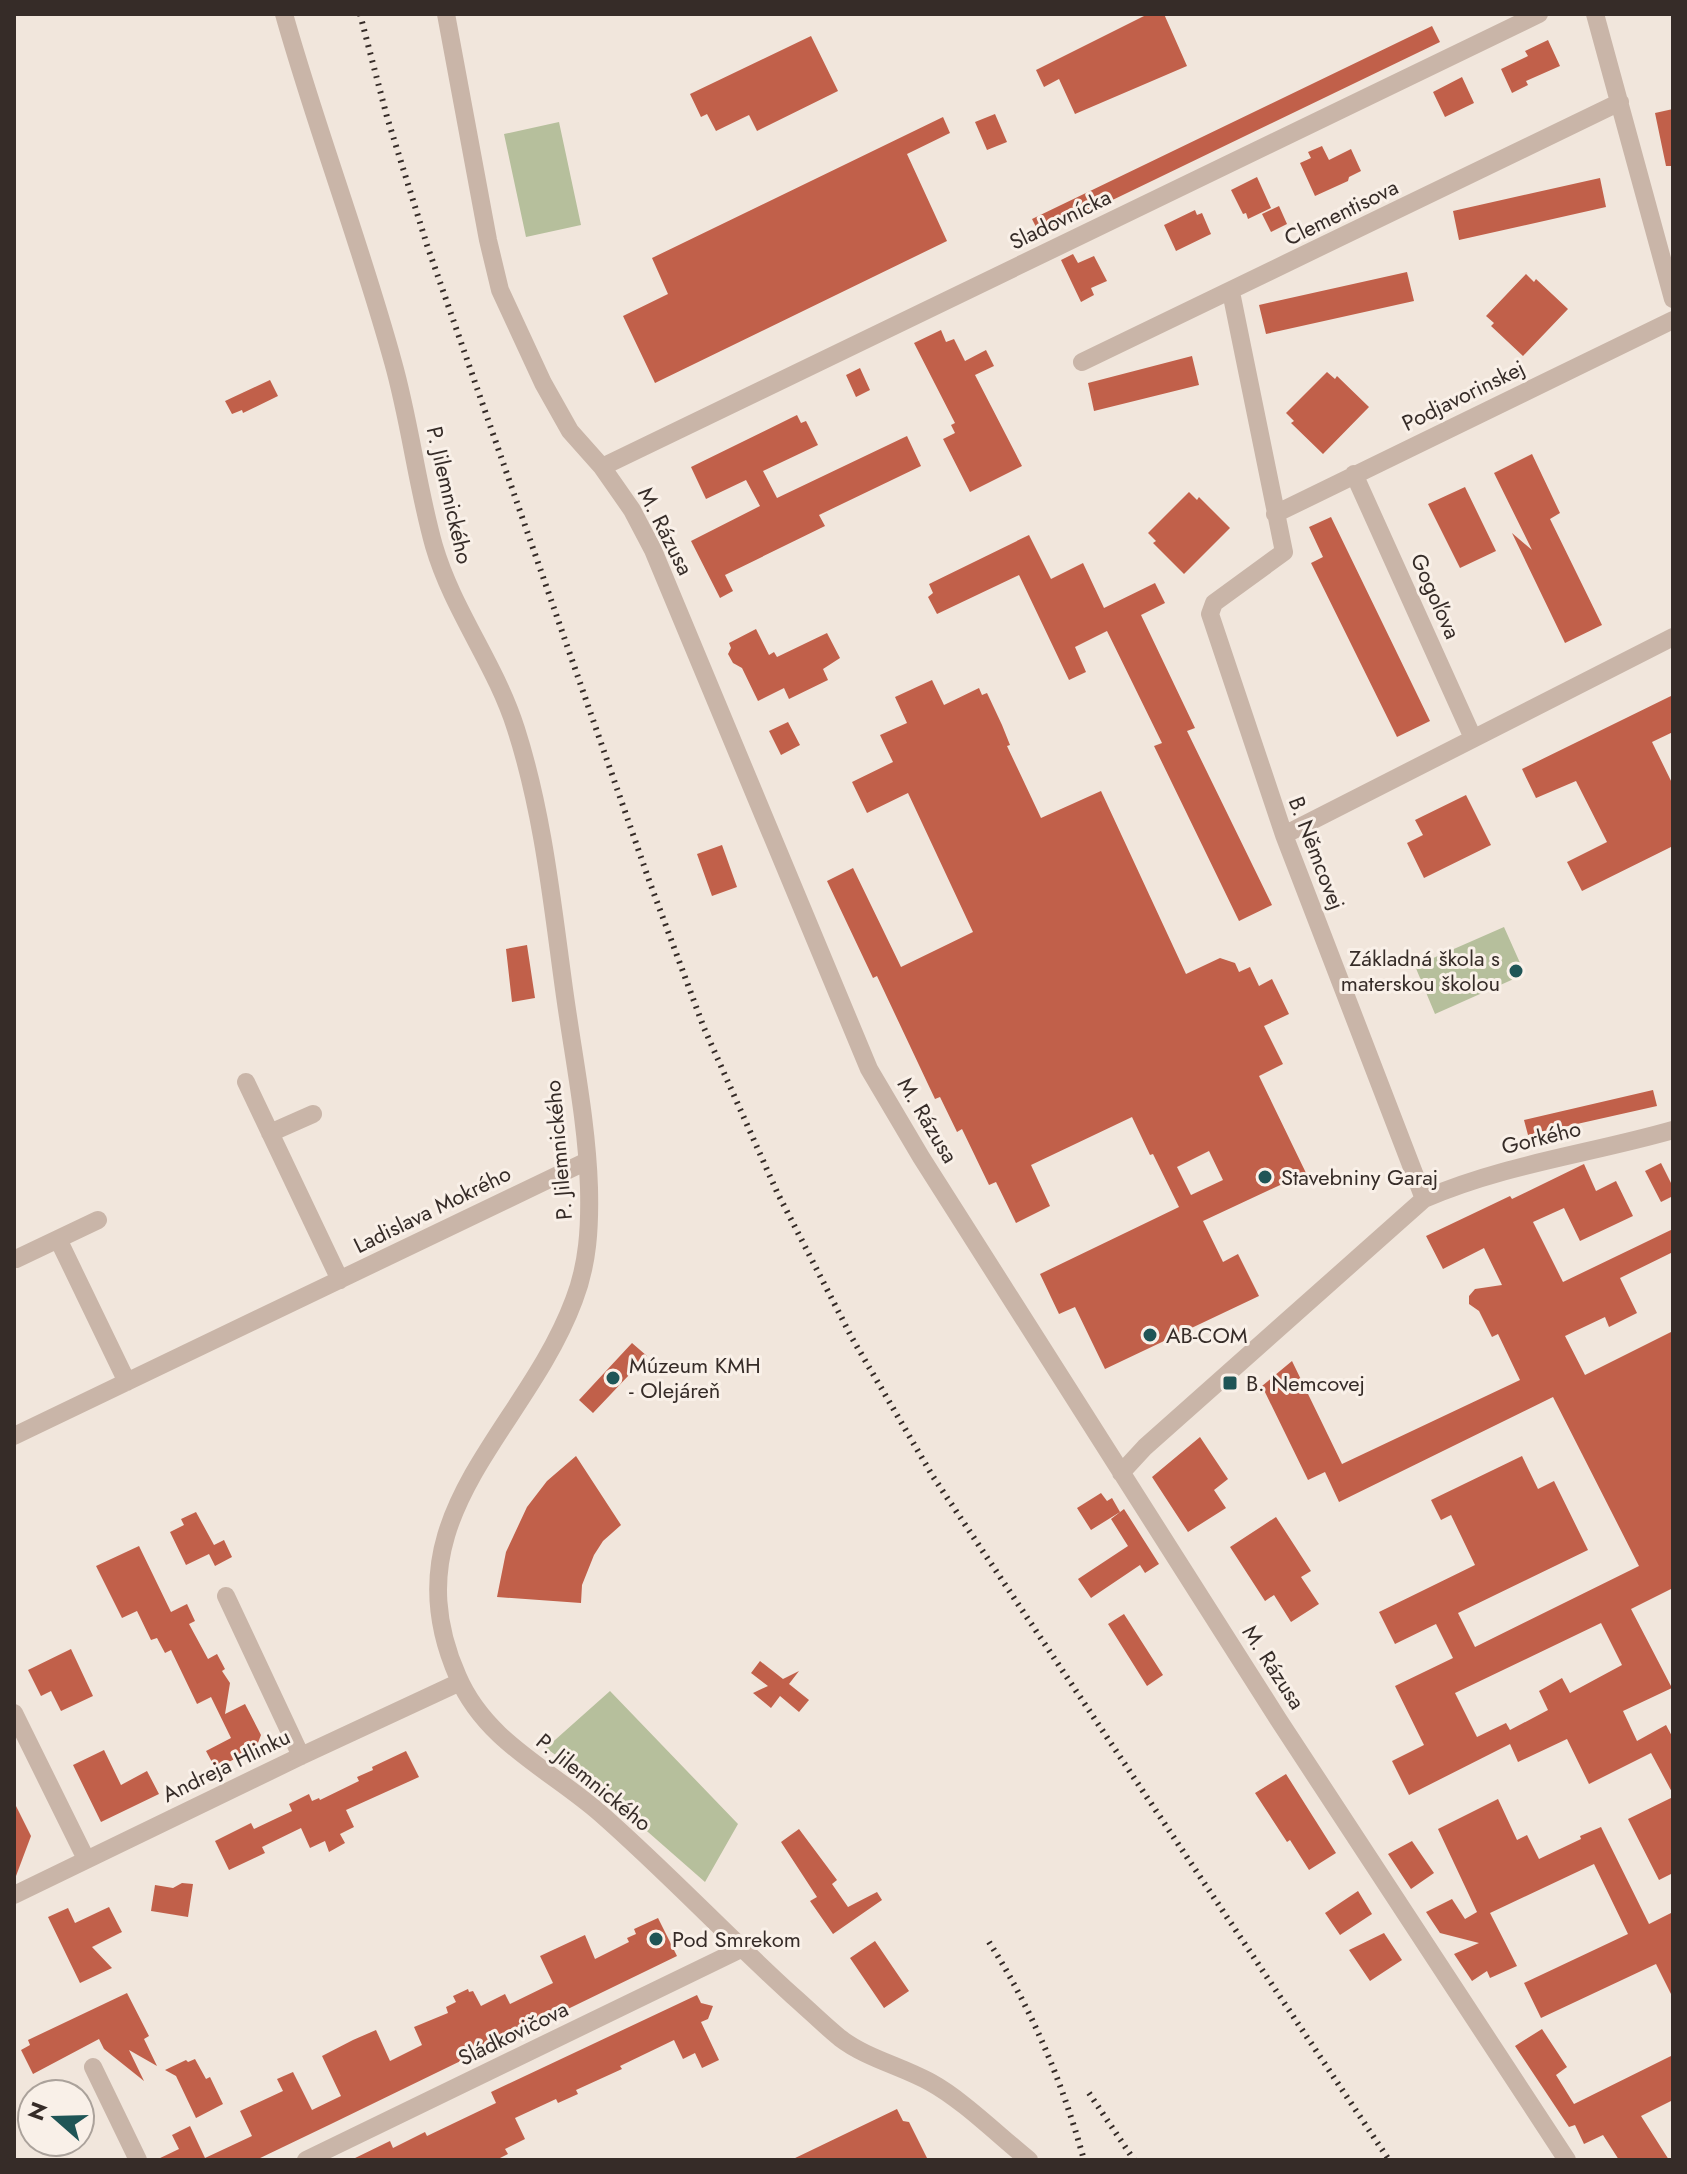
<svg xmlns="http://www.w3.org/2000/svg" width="1687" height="2174" viewBox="0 0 1687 2174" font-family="Jost,sans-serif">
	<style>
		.green { fill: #b6bf9c }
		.building { fill: #c1604a; fill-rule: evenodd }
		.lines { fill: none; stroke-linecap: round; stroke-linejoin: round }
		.minor { stroke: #c9b5a8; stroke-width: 18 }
		.rail { stroke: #362c28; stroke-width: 6; stroke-dasharray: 2 6; stroke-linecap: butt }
		.poi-dot { fill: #1f5556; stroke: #f9f0e8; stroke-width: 3 }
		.labels { text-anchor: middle; stroke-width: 6; stroke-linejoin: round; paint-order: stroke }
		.street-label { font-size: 22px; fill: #362c28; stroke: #f9f0e8 }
		.poi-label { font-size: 22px; fill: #362c28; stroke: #f9f0e8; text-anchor: start }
	</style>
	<rect width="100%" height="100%" fill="#f1e6dc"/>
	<path class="green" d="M559 122 581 225 526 237 504 134Z
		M1504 927 1525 974 1435 1014 1415 966Z
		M610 1691 738 1824 705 1882 583 1775 546 1748Z"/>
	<path class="building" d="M1148 14H1164L1187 66 1075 114 1059 79 1044 87 1036 70Z
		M1432 26 1440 42 1040 235 1032 219Z
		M811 36 838 91 757 131 749 115 716 131 707 114 701 117 690 94Z
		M1548 40 1560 66 1526 81 1528 85 1512 93 1501 69 1528 56 1525 51Z
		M1462 77 1474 103 1445 117 1433 92Z
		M1673 109V166H1666L1655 113Z
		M995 114 1007 142 987 150 975 122Z
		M943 117 950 133 907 154 947 241 655 383 623 316 668 294 652 258Z
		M1322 146 1329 160 1351 149 1361 171 1349 177 1348 181 1315 196 1300 163 1311 158 1308 152Z
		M1257 177 1271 208 1248 219 1246 213 1243 214 1231 190Z
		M1600 178 1606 207 1459 240 1453 211Z
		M1279 206 1287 224 1271 232 1262 214Z
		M1195 210 1197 215 1202 213 1211 234 1176 251 1164 225Z
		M1073 254 1078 263 1094 256 1107 281 1091 288 1094 295 1081 302 1061 260Z
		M1407 272 1414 301 1266 334 1259 305Z
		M1526 274 1534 282 1536 279 1568 309 1523 356 1491 326 1494 323 1486 316Z
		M941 330 946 342 954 339 965 361 986 350 994 366 975 375 1022 466 970 492 943 439 955 433 951 425 955 423 914 343Z
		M1192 356 1199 385 1094 411 1088 383Z
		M860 368 870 390 856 397 846 375Z
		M1327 372 1335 379 1337 376 1369 407 1323 454 1291 423 1294 421 1286 413Z
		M270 380 278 396 243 413 242 410 232 414 225 401Z
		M797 415 801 423 806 421 818 445 763 471 777 498 907 436 921 466 819 515 825 526 725 575 733 591 720 598 691 541 760 506 746 480 706 499 691 467Z
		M1532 454 1560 513 1550 519 1602 625 1565 643 1512 533 1532 550 1494 473Z
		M1465 487 1496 551 1460 568 1428 504Z
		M1189 492 1197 500 1199 497 1230 528 1184 574 1153 543 1156 541 1148 533Z
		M1331 517 1430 721 1397 737 1311 563 1323 557 1309 527Z
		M1029 535 1051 579 1083 563 1104 608 1155 583 1165 603 1141 615 1195 728 1187 731 1272 905 1239 921 1154 746 1162 743 1107 631 1075 647 1086 672 1069 680 1019 575 937 614 928 597 933 593 929 584Z
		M756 629 769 655 774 652 777 657 827 633 840 658 823 669 828 680 789 699 784 688 758 701 742 668 733 663 728 654 731 648 729 643Z
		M932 680 944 705 979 688 982 695 987 693 1002 725 1010 745 1007 746 1041 818 1101 791 1186 974 1220 958 1235 963 1239 972 1250 967 1259 986 1272 979 1289 1014 1264 1026 1283 1064 1259 1076 1306 1173 1203 1221 1223 1262 1238 1254 1259 1296 1105 1369 1075 1307 1059 1314 1040 1274 1179 1207 1153 1154 1150 1155 1132 1117 1031 1165 1050 1206 1016 1223 996 1182 989 1185 962 1129 957 1132 940 1097 935 1099 877 976 873 978 827 881 853 868 901 967 973 932 908 793 867 813 852 782 893 762 880 735 907 723 895 697ZM1209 1151 1223 1180 1191 1195 1177 1167Z
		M1673 695V732L1652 742 1673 785V846L1582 891 1567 862 1607 842 1576 781 1536 798 1522 769Z
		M788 722 800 745 781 755 769 731Z
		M1466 795 1491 845 1424 878 1407 843 1423 835 1415 820Z
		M722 845 737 887 712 896 697 854Z
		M527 945 535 998 512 1002 506 949Z
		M1653 1090 1657 1106 1528 1135 1524 1120Z
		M1661 1163 1673 1187V1196L1661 1202 1645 1171Z
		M1584 1164 1596 1191 1616 1181 1633 1216 1580 1241 1564 1208 1533 1222 1563 1282 1673 1229V1252L1620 1278 1637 1313 1609 1327 1605 1317 1565 1336 1585 1375 1673 1331V1588L1631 1609 1672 1688 1623 1711 1637 1741 1666 1725 1673 1738V1794L1651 1753 1589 1784 1567 1739 1518 1762 1510 1744 1409 1795 1392 1761 1424 1745 1395 1686 1453 1658 1436 1624 1395 1644 1379 1612 1475 1565 1451 1515 1441 1520 1431 1500 1522 1456 1538 1489 1554 1481 1588 1550 1458 1613 1475 1647 1639 1566 1553 1397 1339 1502 1325 1472 1308 1480 1262 1386 1292 1361 1342 1464 1520 1380 1498 1334 1492 1337 1479 1311 1469 1304V1296L1475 1289 1502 1285 1484 1248 1443 1269 1426 1236 1510 1196 1512 1199ZM1601 1623 1622 1665 1570 1693 1562 1678 1539 1691 1548 1710 1510 1730 1506 1723 1477 1737 1455 1693Z
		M632 1343 647 1356 593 1413 579 1400Z
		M1200 1437 1228 1479 1214 1490 1226 1508 1188 1532 1152 1477Z
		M576 1456 621 1525 603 1541 594 1555 582 1585 581 1603 497 1597 506 1552 527 1507 547 1481Z
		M1101 1493 1107 1501 1112 1498 1120 1512 1091 1530 1077 1508Z
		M1124 1509 1159 1564 1145 1573 1140 1565 1091 1598 1078 1579 1128 1546 1111 1519Z
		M196 1512 214 1545 224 1540 232 1557 215 1566 209 1554 186 1565 170 1532 184 1525 181 1519Z
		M1276 1517 1311 1571 1301 1577 1319 1604 1291 1622 1274 1595 1265 1601 1230 1547Z
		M139 1546 171 1612 187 1604 195 1621 189 1624 208 1659 217 1654 225 1669 222 1671 230 1683 225 1714 245 1704 261 1735 256 1748 219 1767 213 1764 206 1751 231 1738 211 1697 197 1704 171 1650 165 1653 157 1638 151 1640 137 1611 122 1618 96 1566Z
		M1124 1614 1163 1675 1147 1686 1108 1624Z
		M71 1649 93 1696 61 1711 51 1691 41 1696 28 1670Z
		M760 1661 783 1679 799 1671 789 1684 809 1700 799 1712 780 1696 771 1708 753 1693 768 1686 751 1673Z
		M104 1750 121 1785 147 1771 159 1794 101 1822 73 1765Z
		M406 1751 419 1777 346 1810 354 1827 340 1834 345 1843 329 1852 325 1841 310 1848 301 1828 262 1847 265 1853 229 1870 215 1841 251 1823 254 1829 292 1811 289 1804 309 1794 312 1801 319 1798 320 1800 359 1781 357 1777 373 1770 372 1767Z
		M1286 1774 1336 1853 1309 1870 1290 1840 1287 1842 1255 1793Z
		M1673 1797V1873L1659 1880 1628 1819Z
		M1498 1799 1517 1840 1527 1835 1539 1859 1581 1839 1580 1836 1601 1827 1649 1924 1673 1912V1998L1656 1964 1541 2018 1524 1983 1628 1934 1594 1864 1490 1913 1517 1966 1490 1978 1487 1971 1472 1981 1454 1954 1479 1943 1440 1933 1426 1912 1452 1899 1465 1919 1477 1912 1438 1829Z
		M14 1802 31 1836 16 1876H14Z
		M799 1829 837 1880 832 1884 848 1907 877 1892 882 1900 833 1934 810 1901 817 1897 781 1842Z
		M1412 1841 1434 1873 1411 1889 1388 1854Z
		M182 1883 193 1884 188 1917 151 1911 155 1885 173 1888Z
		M1358 1891 1372 1914 1340 1935 1325 1913Z
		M109 1907 122 1932 92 1947 112 1968 80 1983 48 1917 68 1908 75 1923Z
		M658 1918 677 1956 331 2124 256 2160H156L179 2149 172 2135 190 2126 205 2158 252 2136 240 2111 283 2091 277 2079 293 2072 312 2110 341 2096 322 2056 353 2040 376 2030 390 2061 422 2045 414 2027 448 2013 446 2007 456 2002 453 1996 468 1989 469 1992 473 1991 481 2006 505 1994 510 2004 553 1983 540 1956 585 1935 595 1959 629 1942 627 1938 636 1934 634 1929Z
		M1384 1933 1402 1960 1370 1981 1349 1950Z
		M875 1941 909 1991 884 2008 850 1958Z
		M127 1993 149 2036 144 2039 157 2066 129 2050 144 2081 104 2049 99 2039 33 2074 21 2050 30 2045 28 2040Z
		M697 1995 701 2003 713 2006 708 2019 701 2022 719 2060 702 2068 695 2053 683 2059 674 2040 620 2066 622 2069 576 2090 578 2094 558 2103 556 2099 515 2118 525 2139 505 2149 508 2154 496 2160H351L390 2141 393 2148 425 2132 427 2136 496 2103 491 2092Z
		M1542 2029 1567 2067 1556 2075 1574 2104 1673 2055V2100L1641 2116 1669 2160H1619L1603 2135 1584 2144 1575 2125 1569 2127 1515 2046Z
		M195 2059 206 2079 210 2077 223 2104 196 2118 176 2076 165 2070 186 2060 188 2062Z
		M897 2109 903 2121 909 2122 928 2160H791Z"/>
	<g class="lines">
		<path class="minor" d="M284 14C317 131 361 245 393 362 410 422 417 486 434 546 453 611 496 665 516 729 543 813 552 902 564 989 573 1055 587 1122 589 1188 590 1227 588 1264 574 1300 524 1434 387 1517 458 1677 486 1742 551 1770 601 1814 667 1872 728 1937 793 1996 809 2010 824 2025 840 2038 866 2058 901 2066 930 2082 963 2100 999 2136 1029 2160
			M446 14 488 240 500 290 543 383 570 431 602 467 632 510 653 550 869 1069 921 1157 1278 1719 1567 2160
			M1595 14 1673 299
			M1231 292 1284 552 1214 603 1210 614 1284 835 1424 1199
			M1082 362 1620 102
			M602 467 1539 14
			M1354 474 1473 738
			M1275 514 1673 320
			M1284 835 1673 637
			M246 1082 340 1280
			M270 1133 313 1114
			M58 1239 127 1382
			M16 1259 98 1220
			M14 1436 587 1161
			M1121 1473 1145 1447 1424 1199C1505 1164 1589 1154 1673 1130
			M226 1596 301 1756
			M14 1713 86 1859
			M14 1895 301 1756 460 1682
			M93 2067 138 2160
			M306 2160 741 1949"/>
		<path class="rail" d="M360 14 387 117 427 245 650 883 704 1028 777 1192 852 1338 932 1475 1389 2160
			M989 1942C1032 2009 1063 2084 1084 2160
			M1089 2093 1134 2160"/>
	</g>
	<g class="poi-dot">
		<circle cx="1516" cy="971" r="8"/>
		<circle cx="1265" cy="1177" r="8"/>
		<circle cx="1150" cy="1335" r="8"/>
		<circle cx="613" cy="1378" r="8"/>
		<rect x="1222" y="1375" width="16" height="16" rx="4"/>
		<circle cx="656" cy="1939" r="8"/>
	</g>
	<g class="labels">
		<g class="street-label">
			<text transform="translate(1341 212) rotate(-26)" y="8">Clementisova</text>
			<text transform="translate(1060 219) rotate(-26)" y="8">Sladovnícka</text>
			<text transform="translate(1463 395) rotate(-26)" y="8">Podjavorinskej</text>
			<text transform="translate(450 495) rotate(77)" y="8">P. Jilemnického</text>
			<text transform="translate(666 531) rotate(63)" y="8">M. Rázusa</text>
			<text transform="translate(1436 596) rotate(66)" y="8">Gogoľova</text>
			<text transform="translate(1317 853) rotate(69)" y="8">B. Němcovej</text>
			<text transform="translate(928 1120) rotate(59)" y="8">M. Rázusa</text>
			<text transform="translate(1541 1137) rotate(-14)" y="8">Gorkého</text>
			<text transform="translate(558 1150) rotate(-95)" y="8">P. Jilemnického</text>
			<text transform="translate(432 1209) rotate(-26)" y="8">Ladislava Mokrého</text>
			<text transform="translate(1274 1667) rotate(57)" y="8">M. Rázusa</text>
			<text transform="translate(226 1765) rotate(-26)" y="8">Andreja Hlinku</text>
			<text transform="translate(594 1782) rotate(39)" y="8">P. Jilemnického</text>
			<text transform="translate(513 2033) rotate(-26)" y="8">Sládkovičova</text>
		</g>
		<g class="poi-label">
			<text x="1500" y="966" text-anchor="end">Základná škola s<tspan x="1500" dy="25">materskou školou</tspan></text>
			<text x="1281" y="1185">Stavebniny Garaj</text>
			<text x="1166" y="1343">AB-COM</text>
			<text x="629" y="1373">Múzeum KMH<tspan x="629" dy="25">- Olejáreň</tspan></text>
			<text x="1246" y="1391">B. Nemcovej</text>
			<text x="672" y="1947">Pod Smrekom</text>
		</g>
	</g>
	<rect width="1687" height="2174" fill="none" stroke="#362c28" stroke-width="32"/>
	<g transform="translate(56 2118) rotate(290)"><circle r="38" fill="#f9f0e8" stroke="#aba29b" stroke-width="2"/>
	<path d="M0-6L14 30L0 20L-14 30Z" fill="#1f5556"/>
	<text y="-12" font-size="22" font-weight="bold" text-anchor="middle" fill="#362c28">N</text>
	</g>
</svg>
